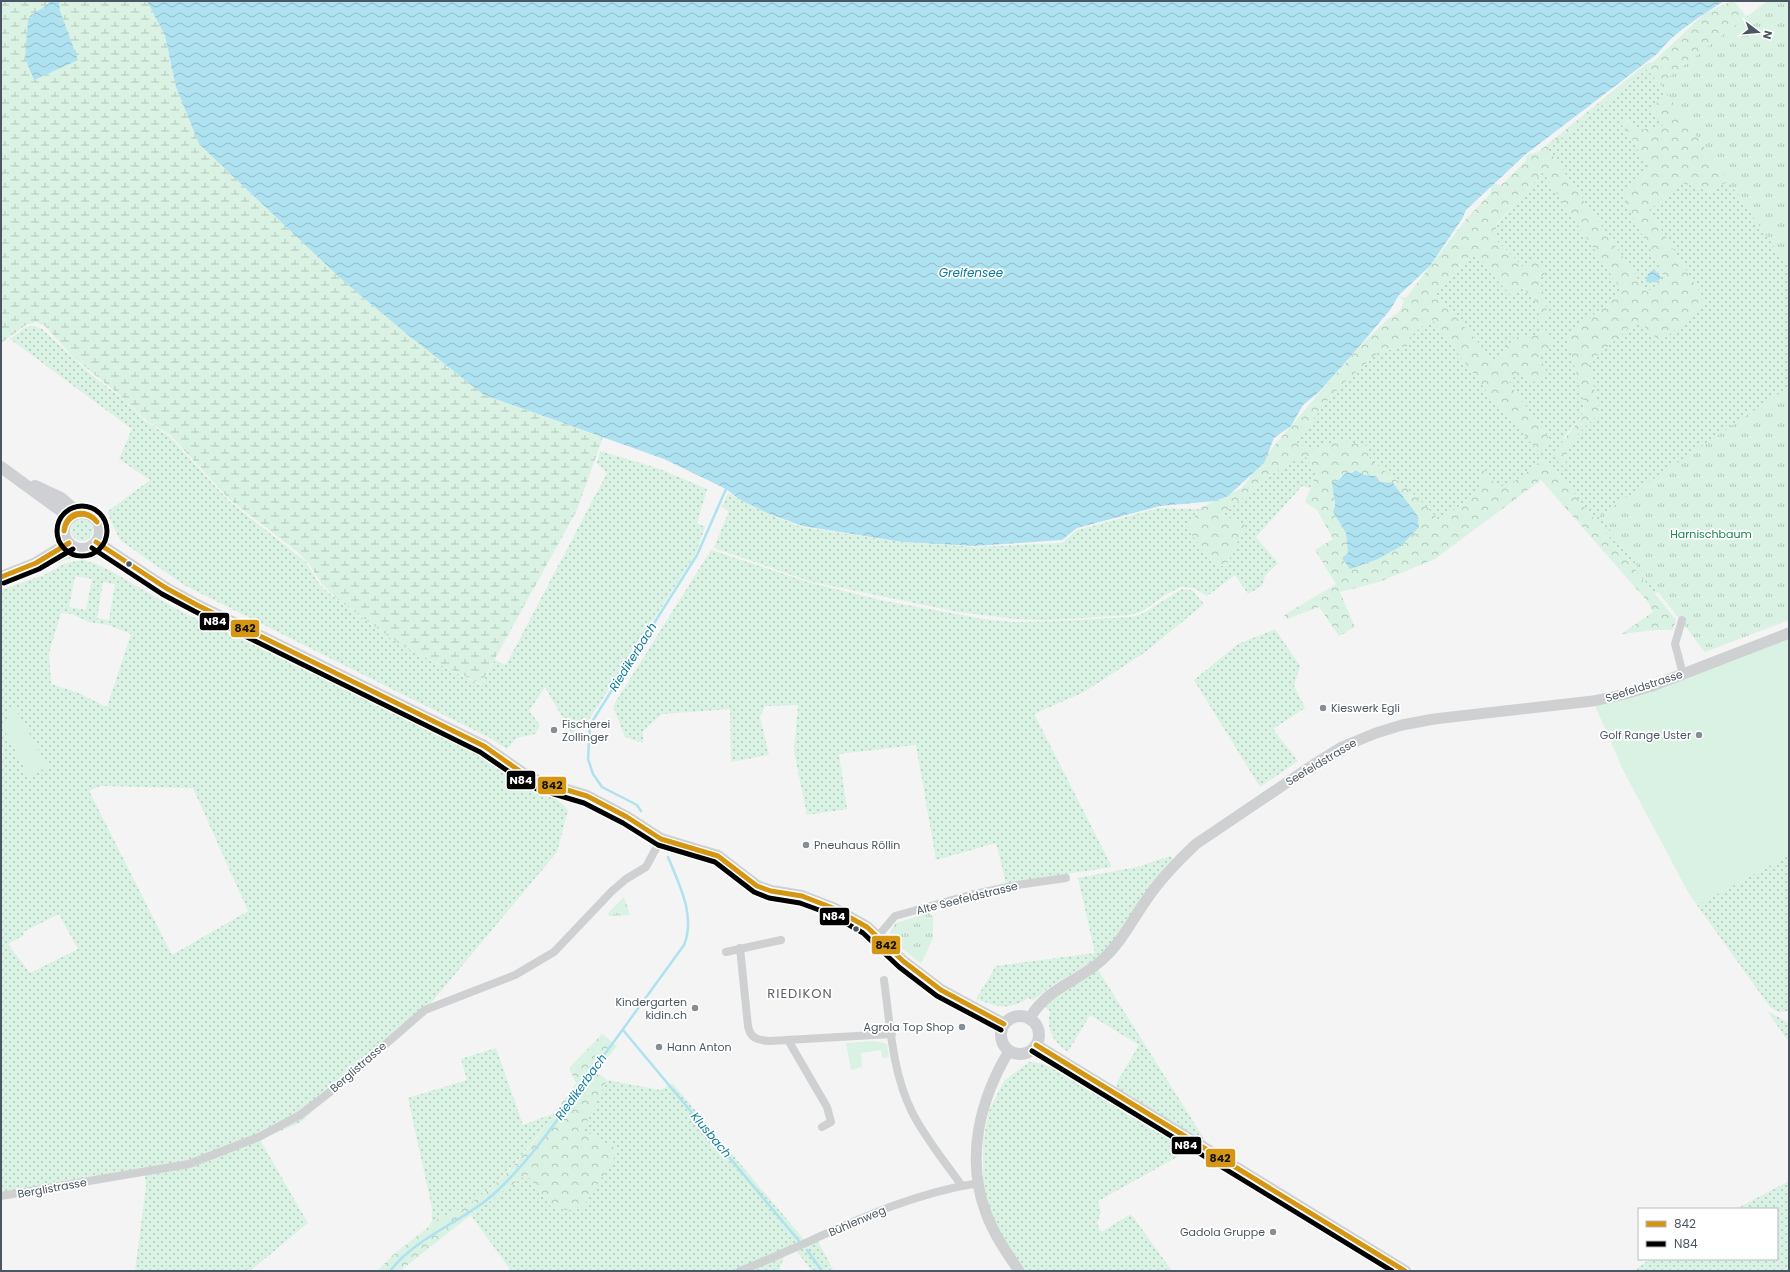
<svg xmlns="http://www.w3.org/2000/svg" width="1790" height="1272" viewBox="0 0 1790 1272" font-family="Poppins,sans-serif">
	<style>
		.grass { fill: url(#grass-dots); fill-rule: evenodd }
		.forest { fill: url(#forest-crowns); fill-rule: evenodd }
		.wetland { fill: url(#wetland-marsh) }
		.park { fill: url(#park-tufts) }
		.garden { fill: #d9f2e3 }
		.water { fill: url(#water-waves) }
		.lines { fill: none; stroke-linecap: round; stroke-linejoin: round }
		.stream { stroke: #aee2f0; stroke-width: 2.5 }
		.minor { stroke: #ced0d2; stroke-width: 8 }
		.tertiary { stroke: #ced0d2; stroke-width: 11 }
		.secondary { stroke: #ced0d4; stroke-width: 12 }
		.bus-1-casing { stroke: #fff; stroke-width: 8 }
		.bus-2-casing { stroke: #fff; stroke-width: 8 }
		.bus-1 { stroke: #d49613; stroke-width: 5 }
		.bus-2 { stroke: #000; stroke-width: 5 }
		.bus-dot { fill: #4a5661; stroke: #fff; stroke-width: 1.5 }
		.poi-dot { fill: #868d94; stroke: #fff; stroke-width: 1.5 }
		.labels { text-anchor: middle; stroke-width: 3.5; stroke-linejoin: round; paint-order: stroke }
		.park-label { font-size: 11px; fill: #17864f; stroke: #fff }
		.street-label { font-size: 11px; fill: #4a5661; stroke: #fff }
		.poi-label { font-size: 11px; fill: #4a5661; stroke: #fff; text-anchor: start }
		.water-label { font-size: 12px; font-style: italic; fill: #0c7c9b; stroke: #fff }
		.quarter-label { font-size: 13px; letter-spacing: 1px; fill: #5f6368; stroke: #fff }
		.line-badge { stroke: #fff; stroke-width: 1.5 }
		.badge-label { font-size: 11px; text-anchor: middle; font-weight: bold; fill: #fff }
		.pale-badge-label { font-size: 11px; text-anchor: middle; font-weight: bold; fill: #111 }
	</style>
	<defs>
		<pattern id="grass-dots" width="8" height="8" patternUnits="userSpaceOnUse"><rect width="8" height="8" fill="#d9f2e3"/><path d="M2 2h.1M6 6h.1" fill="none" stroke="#b2c7bb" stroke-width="1.8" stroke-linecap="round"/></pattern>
		<pattern id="forest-crowns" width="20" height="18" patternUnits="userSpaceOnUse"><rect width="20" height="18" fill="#d9f2e3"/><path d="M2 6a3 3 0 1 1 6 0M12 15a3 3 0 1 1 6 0" fill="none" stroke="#b2c7bb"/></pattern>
		<pattern id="wetland-marsh" width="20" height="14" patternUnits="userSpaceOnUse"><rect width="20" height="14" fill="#d9f2e3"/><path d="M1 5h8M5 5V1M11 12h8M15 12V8" fill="none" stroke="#b2c7bb"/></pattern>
		<pattern id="park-tufts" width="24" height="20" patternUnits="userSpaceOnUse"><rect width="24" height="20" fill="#d9f2e3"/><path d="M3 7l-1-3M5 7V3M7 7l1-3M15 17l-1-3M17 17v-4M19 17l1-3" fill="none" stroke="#b2c7bb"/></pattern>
		<pattern id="water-waves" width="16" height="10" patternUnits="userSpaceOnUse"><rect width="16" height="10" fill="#aee2f0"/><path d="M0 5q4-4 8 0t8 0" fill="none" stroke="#90bac6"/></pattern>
	</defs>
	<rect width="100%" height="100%" fill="#f4f4f4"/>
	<path class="grass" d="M1647 69 1667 94 1664 126 1640 130 1626 119 1621 124 1628 132 1649 169 1627 204 1666 279 1647 292 1548 149Z
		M1543 172 1622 291 1567 337 1584 402 1582 416 1564 437 1565 465C1568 440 1583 428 1600 413L1588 364 1638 320 1707 304 1649 210 1683 182 1710 192 1735 177 1789 257V453L1729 539 1655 594 1549 463 1542 460 1511 485 1498 487 1481 469 1480 490 1440 521C1410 490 1377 464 1341 440L1313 450 1296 443 1325 403 1345 382 1379 352 1407 346 1409 337 1432 318 1489 394 1540 452 1551 441 1509 383 1520 370 1540 358 1545 330 1529 338 1515 337 1495 362 1436 294 1472 253 1511 295 1521 287 1536 302 1541 323 1547 319 1542 289 1538 282 1496 240V226Z
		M34 326 42 329 88 372 124 400 145 421 169 436 228 500 306 562 320 585 337 600 400 645 481 685 495 660 506 665 607 473 597 463 600 451 657 468 707 489 697 523 705 527 695 555 590 718 572 734 545 687 529 711 540 725 535 734 517 738 507 749 490 738 184 585 120 540 107 512 150 480 119 459 132 429 10 339 26 327Z
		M1305 456 1317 472 1310 488 1302 486 1256 537 1278 563 1265 576 1262 586 1248 594 1235 575 1207 596 1194 588 1181 587 1165 595 1143 611 1130 615 1050 620 1015 619 959 612 812 582 714 548 729 511 722 507 728 493 766 513 801 527 902 542 975 547 1062 543 1077 530 1159 508 1199 509 1187 529 1217 566H1226L1245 525 1222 515C1248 494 1274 468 1305 456Z
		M71 530a11 11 0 1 1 22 0a11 11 0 1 1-22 0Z
		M711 550 811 583 885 601 983 619 1012 622 1059 621 1131 617 1142 614 1182 589 1192 590 1204 604 1144 653 1084 692 1034 714 1112 867 1006 883 996 843 936 860 916 745 839 754 847 809 807 815 794 751 798 705 765 706 760 717 769 755 731 762 730 709 662 714 643 731V743L625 737 613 706Z
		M69 552H91L98 554 96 558C72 551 54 566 34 575 23 579 12 582 1 586V582L30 572 56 561Z
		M83 560C107 566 125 580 145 591 174 608 202 623 233 634L484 757 516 783 554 796 568 810 557 852 425 1010 301 1122 260 1140 308 1223 250 1271H135L146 1187 145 1175 1 1195V754L4 752 1 750V590L44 575 66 563ZM75 576 92 579 86 610 69 607ZM103 582 115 584 109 620 97 618ZM61 613 72 614 89 622 108 625 131 634 107 707 79 693 51 684 49 653ZM100 786 193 788 248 911 172 955 89 791ZM59 914 78 949 30 973 8 944 24 935 23 932Z
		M1275 629 1300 666 1294 686 1305 708 1273 729 1298 761 1260 787 1194 680 1238 644Z
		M1789 855V1011L1779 1012 1770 1007 1697 905Z
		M1170 856 1173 859 1111 946 1088 964 1053 985 1033 1000 1028 998C1007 1012 997 1006 976 999L996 966 1095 953 1078 878 1137 867Z
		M1098 970 1208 1145 1119 1091 1116 1084 1139 1045 1090 1015 1068 1052C1053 1042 1046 1029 1050 1011L1045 1007 1059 994Z
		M1767 1011 1789 1023V1042Z
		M496 1048 523 1125 555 1113C521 1157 487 1204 432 1221V1208L408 1098 467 1080 461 1059Z
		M1029 1062 1039 1063 1051 1067 1188 1151 1098 1201 1101 1212 1097 1223 1101 1232 1131 1214 1172 1271H1019L991 1226 983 1181V1142L989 1111 1004 1081Z
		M607 1080 660 1090 673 1084 807 1243 816 1238 834 1271H812L795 1249 785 1253 779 1271H511L471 1215 527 1174 552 1208 583 1130Z
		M1789 1181V1271H1634L1650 1259H1777V1209H1736Z"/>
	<path class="forest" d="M1732 1H1734L1789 72V139L1735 177 1710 192 1683 183 1649 210 1707 304 1660 342 1638 320 1588 364 1600 413C1583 428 1568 440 1565 465L1560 466 1554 452 1577 423 1584 409V402L1567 337 1622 291 1543 172 1496 225V240L1525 269 1537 258 1546 271 1538 282C1546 294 1547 306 1547 319L1541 323 1536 302 1522 287 1511 295 1472 253 1436 294 1495 362 1515 337 1529 338 1546 330 1554 344 1540 358 1547 373 1531 384 1520 370 1509 383 1551 441 1540 453 1489 394 1431 318 1410 337 1407 346 1379 352 1345 382 1325 403 1296 443 1313 450 1341 440 1367 446 1370 459 1418 498 1440 521 1480 490 1481 468 1498 487 1511 484 1542 460 1549 463 1676 620 1673 630H1656L1621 634 1653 612 1648 602 1541 480 1435 559 1379 582 1340 592 1355 627 1339 636 1319 607 1287 619 1284 615 1336 584 1315 550 1333 539 1317 510 1305 502 1317 472 1305 456C1274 468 1248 494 1222 515L1245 525 1226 566H1217L1187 529 1200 508 1242 488 1272 448 1321 391 1365 341 1388 319 1399 312 1404 301 1399 296 1406 298 1466 219 1490 194 1492 183 1501 185 1525 162 1527 155 1538 152 1646 64 1653 62 1705 13ZM1647 69 1667 94 1648 110 1663 126 1640 130 1625 119 1621 124 1628 132 1649 169 1624 195 1626 204 1666 279 1647 292 1548 149ZM1355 470 1364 475 1376 476 1380 482 1350 569 1346 533 1333 512 1337 481 1341 476Z
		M602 1034 617 1046 596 1072 607 1080 583 1130 619 1150 582 1209 568 1210 552 1208 527 1174 471 1215 400 1271H377L393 1255 427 1228 432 1221C498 1201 538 1136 576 1083L569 1068Z"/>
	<path class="wetland" d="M1 1H147L165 36 176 87 199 144 340 278 408 335 484 395 592 434 603 437 577 510 481 684 402 646 338 600 321 583 309 564 300 554 229 499 170 435 148 422 117 393 73 357 45 326 36 322 26 325 1 343Z"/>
	<path class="park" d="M1767 1H1789V268L1660 84Z
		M1789 387V620L1705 652 1599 516Z
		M624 897 630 915 609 916 608 913Z
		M929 913 933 917V938L921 964 892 940 890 932 896 923Z"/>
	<path class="garden" d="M1789 633V855L1697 905 1689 894 1623 770 1593 701Z
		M15 708 48 767 28 776 4 729 9 713Z
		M874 1041 887 1044 889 1057 882 1058 881 1050 861 1053 862 1067 851 1070 846 1043Z"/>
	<path class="water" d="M48 1H59L60 11 78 60 34 80 25 58 28 21 30 16 49 4Z
		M147 1H1724C1701 16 1674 32 1657 54L1526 154 1466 210 1462 219 1430 266 1399 295 1390 310 1352 355 1319 392 1303 405 1291 426 1274 438 1264 463 1228 496 1215 501 1160 506 1077 528 1062 540 975 546 903 542 802 526 767 513 739 499 726 489 664 459 484 395 408 335 340 278 199 144 176 87 165 36Z
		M1654 269 1661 278 1656 282H1646L1648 274Z
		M1355 470 1364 475 1376 476 1380 482 1393 483 1417 515 1419 527 1401 546 1378 559 1350 569 1342 558 1348 553 1346 533 1333 512 1335 504 1332 482 1337 481 1347 472 1352 473Z"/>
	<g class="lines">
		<path class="stream" d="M641 811 637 805 602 787 593 774 588 759 590 725 697 555 726 489
			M623 1030 799 1241
			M807 1250 822 1271
			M390 1271C418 1235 466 1221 498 1190 530 1160 556 1122 581 1087 616 1039 650 992 684 945 696 916 679 884 668 857"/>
		<path class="minor" d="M1682 620 1675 644 1683 674
			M878 936 895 916 970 895 1017 885 1066 878
			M740 948 748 1026C750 1038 757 1040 769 1041L892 1034
			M726 952 781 940
			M884 980C890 1023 892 1072 912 1112 925 1138 945 1162 962 1186
			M788 1040 827 1107 831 1122 822 1127
			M1 1196 189 1164 259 1137 300 1115 334 1089 425 1010 515 975 554 952 612 891 626 879 646 867 661 839
			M740 1271C819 1240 893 1196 979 1183"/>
		<path class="tertiary" d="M1029 1019C1049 986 1076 983 1102 960 1122 942 1132 920 1147 899 1161 878 1178 861 1196 844L1313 765 1342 747 1376 733 1402 725 1434 719 1593 701 1625 694 1652 686 1789 633
			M1009 1051C980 1099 965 1158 986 1213 994 1235 1007 1253 1019 1271"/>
		<path class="secondary" d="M1 467 60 510 69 518
			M35 486 61 498 78 513
			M64 531a18 18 0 1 1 36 0a18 18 0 1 1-36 0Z
			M96 542 166 588 197 605 484 746 524 774 540 782 587 796 627 817 661 839 718 856 757 886 771 891 802 896 833 908 867 927 903 961 941 990 1004 1024
			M1 577 36 563 69 543
			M1001 1035a19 19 0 1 1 38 0a19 19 0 1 1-38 0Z
			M1036 1045 1405 1271"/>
		<defs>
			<path id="bus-1" d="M64 531C65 512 86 507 97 522
				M64 531C67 514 85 508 97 522
				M96 542 166 588 197 605 484 746 524 774 540 782 587 796 627 817 661 839 718 856 757 886 771 891 802 896 833 908 867 927 903 961 941 990 1004 1024
				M1 577 36 563 69 543
				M1036 1045 1405 1271"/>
			<path id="bus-2" d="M57 531a25 25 0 1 1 50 0a25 25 0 1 1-50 0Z
				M92 548 162 594 194 611 480 752 521 780 537 789 584 803 623 823 658 845 715 862 754 892 769 898 800 903 830 914 863 933 899 967 937 996 1001 1030
				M4 583 39 569 73 549
				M1032 1051 1392 1271"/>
		</defs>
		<use href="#bus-1" class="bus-1-casing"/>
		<use href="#bus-2" class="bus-2-casing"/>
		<use href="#bus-1" class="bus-1"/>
		<use href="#bus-2" class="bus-2"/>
	</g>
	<g class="bus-dot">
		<circle cx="129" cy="564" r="3.5"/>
		<circle cx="856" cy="929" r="3.5"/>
	</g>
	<g class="poi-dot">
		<circle cx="1323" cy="708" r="4"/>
		<circle cx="554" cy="730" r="4"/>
		<circle cx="1699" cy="735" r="4"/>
		<circle cx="806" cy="845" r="4"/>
		<circle cx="695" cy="1008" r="4"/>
		<circle cx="962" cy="1027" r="4"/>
		<circle cx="659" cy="1047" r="4"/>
		<circle cx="1273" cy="1232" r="4"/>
	</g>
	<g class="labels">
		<g class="park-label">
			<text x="1711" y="538">Harnischbaum</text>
		</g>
		<g class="street-label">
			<text transform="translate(1644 686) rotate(-18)" y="4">Seefeldstrasse</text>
			<text transform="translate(1321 762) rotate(-31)" y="4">Seefeldstrasse</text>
			<text transform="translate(967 898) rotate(-14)" y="4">Alte Seefeldstrasse</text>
			<text transform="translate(358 1067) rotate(-41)" y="4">Berglistrasse</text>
			<text transform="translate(52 1188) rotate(-10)" y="4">Berglistrasse</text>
			<text transform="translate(857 1221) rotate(-23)" y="4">Bühlenweg</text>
		</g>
		<g class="poi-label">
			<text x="1331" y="712">Kieswerk Egli</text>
			<text x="562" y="728">Fischerei<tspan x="562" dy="13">Zollinger</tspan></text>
			<text x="1691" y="739" text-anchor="end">Golf Range Uster</text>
			<text x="814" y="849">Pneuhaus Röllin</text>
			<text x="687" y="1006" text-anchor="end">Kindergarten<tspan x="687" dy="13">kidin.ch</tspan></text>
			<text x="954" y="1031" text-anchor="end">Agrola Top Shop</text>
			<text x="667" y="1051">Hann Anton</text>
			<text x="1265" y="1236" text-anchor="end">Gadola Gruppe</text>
		</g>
		<g class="water-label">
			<text x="971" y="277">Greifensee</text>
			<text transform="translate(633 657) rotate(-58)" y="4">Riedikerbach</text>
			<text transform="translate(581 1087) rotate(-54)" y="4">Riedikerbach</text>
			<text transform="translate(711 1135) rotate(50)" y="4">Klusbach</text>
		</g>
		<g class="quarter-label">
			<text x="800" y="998">RIEDIKON</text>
		</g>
	</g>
	<g class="line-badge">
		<rect x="199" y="612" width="31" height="19" rx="4" fill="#000"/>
		<rect x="230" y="619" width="30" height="19" rx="4" fill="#d49613"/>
		<rect x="506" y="770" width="30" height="20" rx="4" fill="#000"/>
		<rect x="537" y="776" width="30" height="19" rx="4" fill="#d49613"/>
		<rect x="819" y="907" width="31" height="19" rx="4" fill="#000"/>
		<rect x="871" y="935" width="30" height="20" rx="4" fill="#d49613"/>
		<rect x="1171" y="1136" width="31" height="19" rx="4" fill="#000"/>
		<rect x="1205" y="1148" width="31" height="20" rx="4" fill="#d49613"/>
	</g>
	<g class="badge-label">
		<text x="215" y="625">N84</text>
		<text x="521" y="784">N84</text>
		<text x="834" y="920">N84</text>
		<text x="1186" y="1149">N84</text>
	</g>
	<g class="pale-badge-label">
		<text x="245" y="632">842</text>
		<text x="552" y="789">842</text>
		<text x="886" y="949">842</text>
		<text x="1220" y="1162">842</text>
	</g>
	<rect width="1790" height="1272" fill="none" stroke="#4a5661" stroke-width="4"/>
	<rect x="1638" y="1208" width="140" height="52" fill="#ffffff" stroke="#b7bbc0"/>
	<rect x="1646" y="1221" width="20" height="6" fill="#d49613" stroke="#b7bbc0"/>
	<text x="1674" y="1228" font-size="12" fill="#4a5661">842</text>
	<rect x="1646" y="1241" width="20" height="6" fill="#000000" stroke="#b7bbc0"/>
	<text x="1674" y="1248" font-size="12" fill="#4a5661">N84</text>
	<g transform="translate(1758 32) rotate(106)" stroke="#ffffff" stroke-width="3" paint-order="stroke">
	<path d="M0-3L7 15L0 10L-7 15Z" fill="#4a5661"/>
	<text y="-6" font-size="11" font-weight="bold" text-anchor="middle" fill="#4a5661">N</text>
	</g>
</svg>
